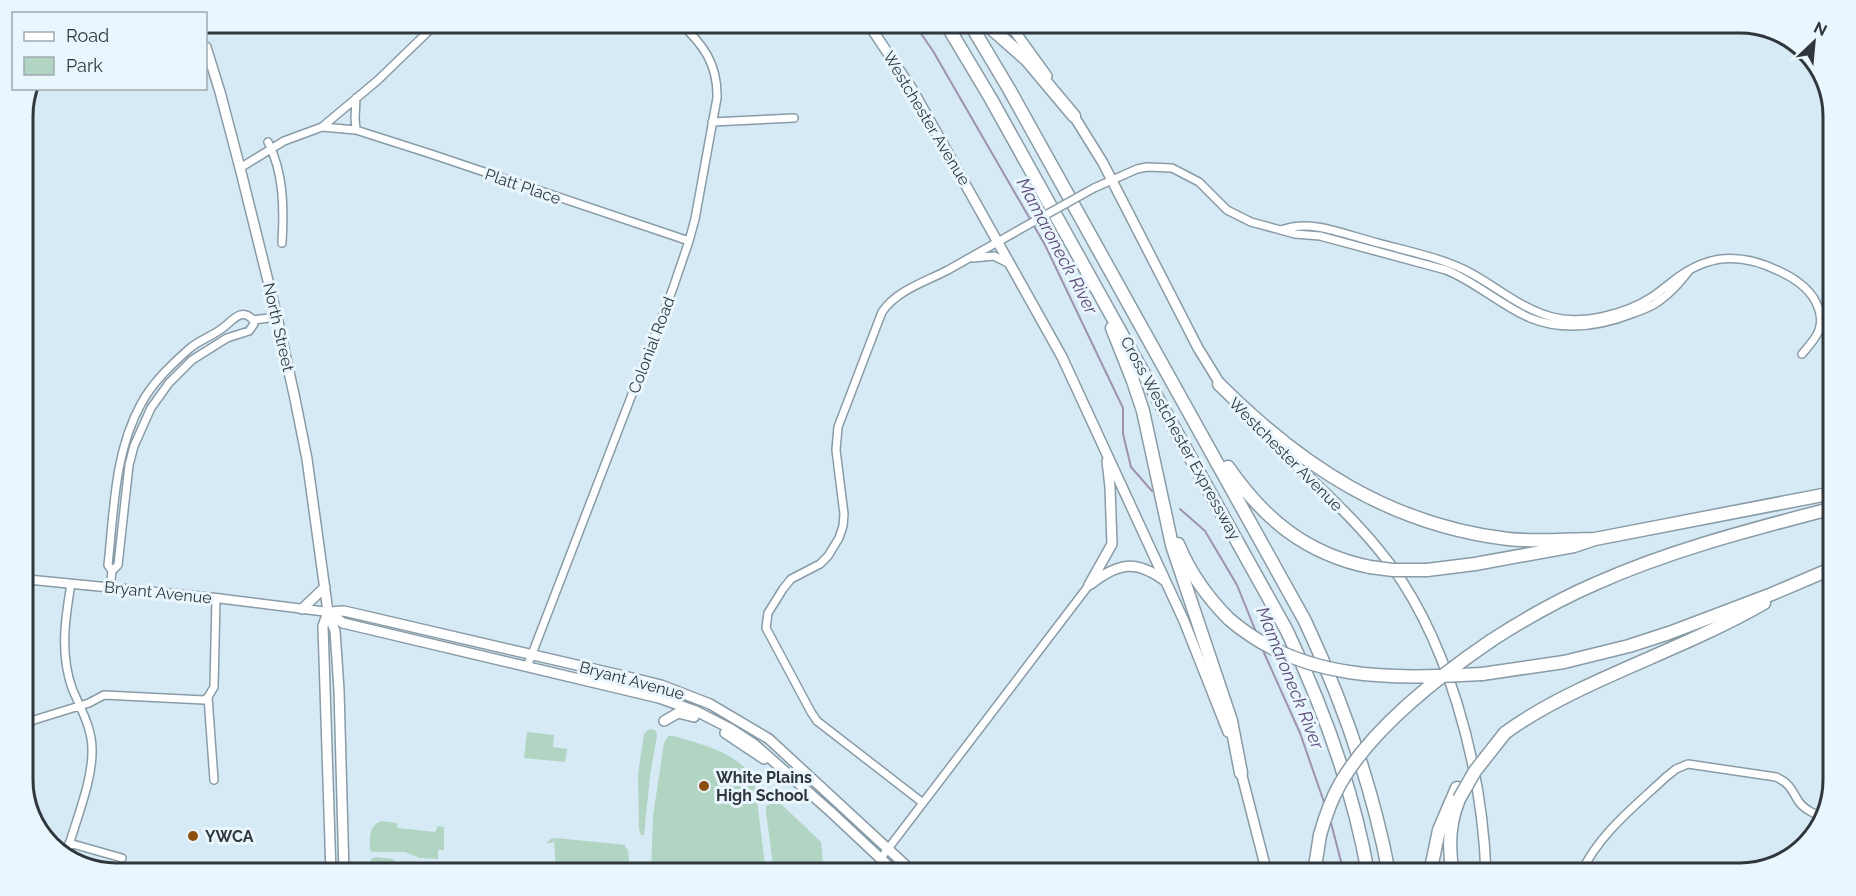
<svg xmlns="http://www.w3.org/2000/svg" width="1856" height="896" viewBox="0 0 1856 896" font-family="Raleway,sans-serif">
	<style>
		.green { fill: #b1d4c3 }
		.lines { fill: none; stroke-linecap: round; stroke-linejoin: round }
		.stream { stroke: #9e92b1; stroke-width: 2 }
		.minor-casing { stroke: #899ba6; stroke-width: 10 }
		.tertiary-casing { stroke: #899ba6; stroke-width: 11 }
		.secondary-casing { stroke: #899ba6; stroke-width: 12 }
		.motorway-casing { stroke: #899ba6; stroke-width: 15 }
		.minor { stroke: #fff; stroke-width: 7 }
		.tertiary { stroke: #fff; stroke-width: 8 }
		.secondary { stroke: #fff; stroke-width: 9 }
		.motorway { stroke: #fff; stroke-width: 12 }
		.minor-bridge-casing { stroke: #899ba6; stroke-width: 10; stroke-linecap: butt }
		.motorway-bridge-casing { stroke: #899ba6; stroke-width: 15; stroke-linecap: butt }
		.minor-bridge { stroke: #fff; stroke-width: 7 }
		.motorway-bridge { stroke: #fff; stroke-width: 12 }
		.poi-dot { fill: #8c4f10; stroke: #eaf6fd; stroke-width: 2 }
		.labels { text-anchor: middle; stroke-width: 6; stroke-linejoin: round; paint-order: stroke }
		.street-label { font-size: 16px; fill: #30373c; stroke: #eaf6fd }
		.poi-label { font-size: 16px; font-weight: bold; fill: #30373c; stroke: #eaf6fd; text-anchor: start }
		.water-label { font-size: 18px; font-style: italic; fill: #5e4b79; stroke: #eaf6fd }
		.rim { fill: none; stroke: #30373c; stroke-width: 3 }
	</style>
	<rect width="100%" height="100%" fill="#d6eaf5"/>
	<path class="green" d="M652 729 656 731 657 736 650 776 644 835H641L639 829 638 774 644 734 648 730Z
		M527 732 554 735 553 747 567 749 565 762 524 758Z
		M668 736H674C703 745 743 753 755 784L766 873H651L653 816 664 743Z
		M774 802 781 804 821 842 824 873H774L766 812V806Z
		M381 821 397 823 398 828 435 832 438 826 444 827V850H438V859L420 858 405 852H372L370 850C370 838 368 827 381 821Z
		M556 838 626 845 625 847 628 850 630 873H556L554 840 552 843H546L551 839Z
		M376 857 393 859 399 869V873H371V859Z
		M405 861 434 865H455L459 867V870L453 873H406Z"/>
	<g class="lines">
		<path class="stream" d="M913 22 933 51 1045 245 1123 408V434L1131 467 1152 491
			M1180 509 1205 531 1237 585 1256 632
			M1261 646 1300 733 1325 805
			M1330 819 1344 873"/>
		<defs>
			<path id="minor" d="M712 122 794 118
				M322 127 356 130 431 154 689 241
				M356 130 355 118 356 98
				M268 142C284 173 284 209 282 243
				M240 168 284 141 322 127 378 80 438 22
				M1094 188 1137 169 1147 167 1172 168 1199 182 1227 210 1251 222 1295 234 1320 236 1446 270C1476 282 1500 305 1530 318 1564 332 1601 326 1634 313 1642 310 1652 307 1659 301 1671 293 1679 283 1688 272
				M1281 230C1292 226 1305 225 1317 227 1337 230 1358 238 1378 243 1407 251 1438 257 1465 270 1495 285 1519 308 1552 317 1582 325 1626 314 1652 297 1660 292 1666 286 1673 281 1707 254 1740 252 1779 271 1794 278 1812 290 1818 307 1826 328 1815 339 1802 354
				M973 258 994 256 1008 263
				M112 571 108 565C114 511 114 453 141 404 152 383 171 365 189 349 199 340 213 336 224 327 233 320 242 307 253 320L277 317
				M110 587 112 571 118 565 129 465 134 446 151 408 169 383 192 360 227 338 249 331 254 324 253 320
				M527 667 673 288 689 241 695 219 717 98C718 64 703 44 679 22
				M23 727 34 720 89 703 104 695 204 700 208 697
				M214 780 208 697 214 687 216 598
				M923 803 817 721 811 712 766 628 768 613 783 589 791 579 820 564 828 556 839 538 843 526 844 514 836 450 838 427 882 312C897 290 925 282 948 270 971 257 994 244 1017 231
				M69 843 122 858
				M66 856C74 824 93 782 92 749 92 727 80 708 72 688 60 654 65 619 71 584
				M881 858 1089 585
				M1581 873C1599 834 1635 806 1666 777L1676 769 1688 764 1776 777C1791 784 1791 790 1799 802 1805 810 1815 814 1825 818"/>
			<path id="tertiary" d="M23 579 216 598 328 612"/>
			<path id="secondary" d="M867 22 912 89 1062 357 1184 621 1228 732
				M1008 22 1047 76
				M206 47 220 92 240 168 277 317 295 399 307 459 328 612 335 631 339 690 344 873
				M1072 113 1103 163 1198 348 1222 387
				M1244 415C1288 460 1339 501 1379 550 1448 633 1482 767 1486 873
				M1091 584C1118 563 1136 559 1165 581
				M1089 585 1112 544 1110 487 1107 461
				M302 609 325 587
				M328 612 344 611 624 676 661 685 710 704 769 739 914 873
				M328 612 343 623 659 698 696 711 731 729 754 744 831 812 896 873
				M328 612 323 626 331 873
				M664 721 678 713 694 717
				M725 733 764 759
				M1240 768 1267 873"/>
			<path id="motorway" d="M945 22 991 99 1287 631C1324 709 1353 789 1368 873
				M969 22 1009 89 1305 621C1343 702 1372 785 1389 873
				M984 22 1027 60 1074 116
				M1112 328 1133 381 1143 411 1172 545 1231 721 1241 773
				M1219 384C1301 466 1390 525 1508 539 1537 542 1566 539 1595 539
				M1228 467C1264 519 1306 554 1370 567
				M1178 544C1190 573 1207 597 1229 619
				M1427 570 1475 564 1574 546 1595 539 1833 493
				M1492 640C1526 618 1560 599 1597 583 1673 549 1754 529 1833 508
				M1482 674 1564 662 1629 646 1669 633 1772 594 1833 568
				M1505 733C1529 715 1554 702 1581 689 1641 660 1705 637 1764 603
				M1314 873 1320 835
				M1430 873 1439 830 1457 788
				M1453 873C1448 848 1449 823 1459 799"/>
		</defs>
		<use href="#minor" class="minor-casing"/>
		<use href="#tertiary" class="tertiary-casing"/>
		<use href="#secondary" class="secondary-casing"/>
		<use href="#motorway" class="motorway-casing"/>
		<use href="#minor" class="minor"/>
		<use href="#tertiary" class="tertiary"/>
		<use href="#secondary" class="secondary"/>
		<use href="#motorway" class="motorway"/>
		<defs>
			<path id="minor-bridge" d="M1017 231 1094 188"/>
			<path id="motorway-bridge" d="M1370 567 1393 570H1427
				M1229 619C1302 682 1391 679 1482 674
				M1459 799 1475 771 1505 733
				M1320 835C1325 817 1331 800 1340 784 1372 728 1439 676 1492 640"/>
		</defs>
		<use href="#minor-bridge" class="minor-bridge-casing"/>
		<use href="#motorway-bridge" class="motorway-bridge-casing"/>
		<use href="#minor-bridge" class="minor-bridge"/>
		<use href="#motorway-bridge" class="motorway-bridge"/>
	</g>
	<g class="poi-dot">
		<circle cx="704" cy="786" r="6"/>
		<circle cx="193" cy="836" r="6"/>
	</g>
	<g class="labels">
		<g class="street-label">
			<text transform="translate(927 118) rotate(59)" y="6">Westchester Avenue</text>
			<text transform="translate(523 186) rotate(19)" y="6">Platt Place</text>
			<text transform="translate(279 327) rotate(77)" y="6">North Street</text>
			<text transform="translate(651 345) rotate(-69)" y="6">Colonial Road</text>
			<text transform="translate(1181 438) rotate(61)" y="6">Cross Westchester Expressway</text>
			<text transform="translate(1286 454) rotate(45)" y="6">Westchester Avenue</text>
			<text transform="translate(158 592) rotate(6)" y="6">Bryant Avenue</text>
			<text transform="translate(632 680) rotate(15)" y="6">Bryant Avenue</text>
		</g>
		<g class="poi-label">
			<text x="716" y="783">White Plains<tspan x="716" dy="18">High School</tspan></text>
			<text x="205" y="842">YWCA</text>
		</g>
		<g class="water-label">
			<text transform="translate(1057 246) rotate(62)" y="6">Mamaroneck River</text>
			<text transform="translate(1290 678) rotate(68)" y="6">Mamaroneck River</text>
		</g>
	</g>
	<path d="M0 0H1856V896H0ZM116 33H1740A83 83 0 0 1 1823 116V780A83 83 0 0 1 1740 863H116A83 83 0 0 1 33 780V116A83 83 0 0 1 116 33Z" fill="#eaf6fd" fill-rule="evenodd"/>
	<path class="rim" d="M116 33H1740A83 83 0 0 1 1823 116V780A83 83 0 0 1 1740 863H116A83 83 0 0 1 33 780V116A83 83 0 0 1 116 33Z"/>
	<rect x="12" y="12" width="195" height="78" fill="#eaf6fd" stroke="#a0aab0" stroke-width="1.5"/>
	<rect x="24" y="32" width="30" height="9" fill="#ffffff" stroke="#a0aab0" stroke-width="1.5"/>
	<text x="66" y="42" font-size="18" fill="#30373c">Road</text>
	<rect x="24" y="57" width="30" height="18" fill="#b1d4c3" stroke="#a0aab0" stroke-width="1.5"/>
	<text x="66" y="72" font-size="18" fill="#30373c">Park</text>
	<g transform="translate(1814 42) rotate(26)" stroke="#eaf6fd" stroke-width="4.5" paint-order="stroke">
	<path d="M0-4.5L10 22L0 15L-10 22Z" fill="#30373c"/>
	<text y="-9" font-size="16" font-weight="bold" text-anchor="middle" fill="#30373c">N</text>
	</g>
</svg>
